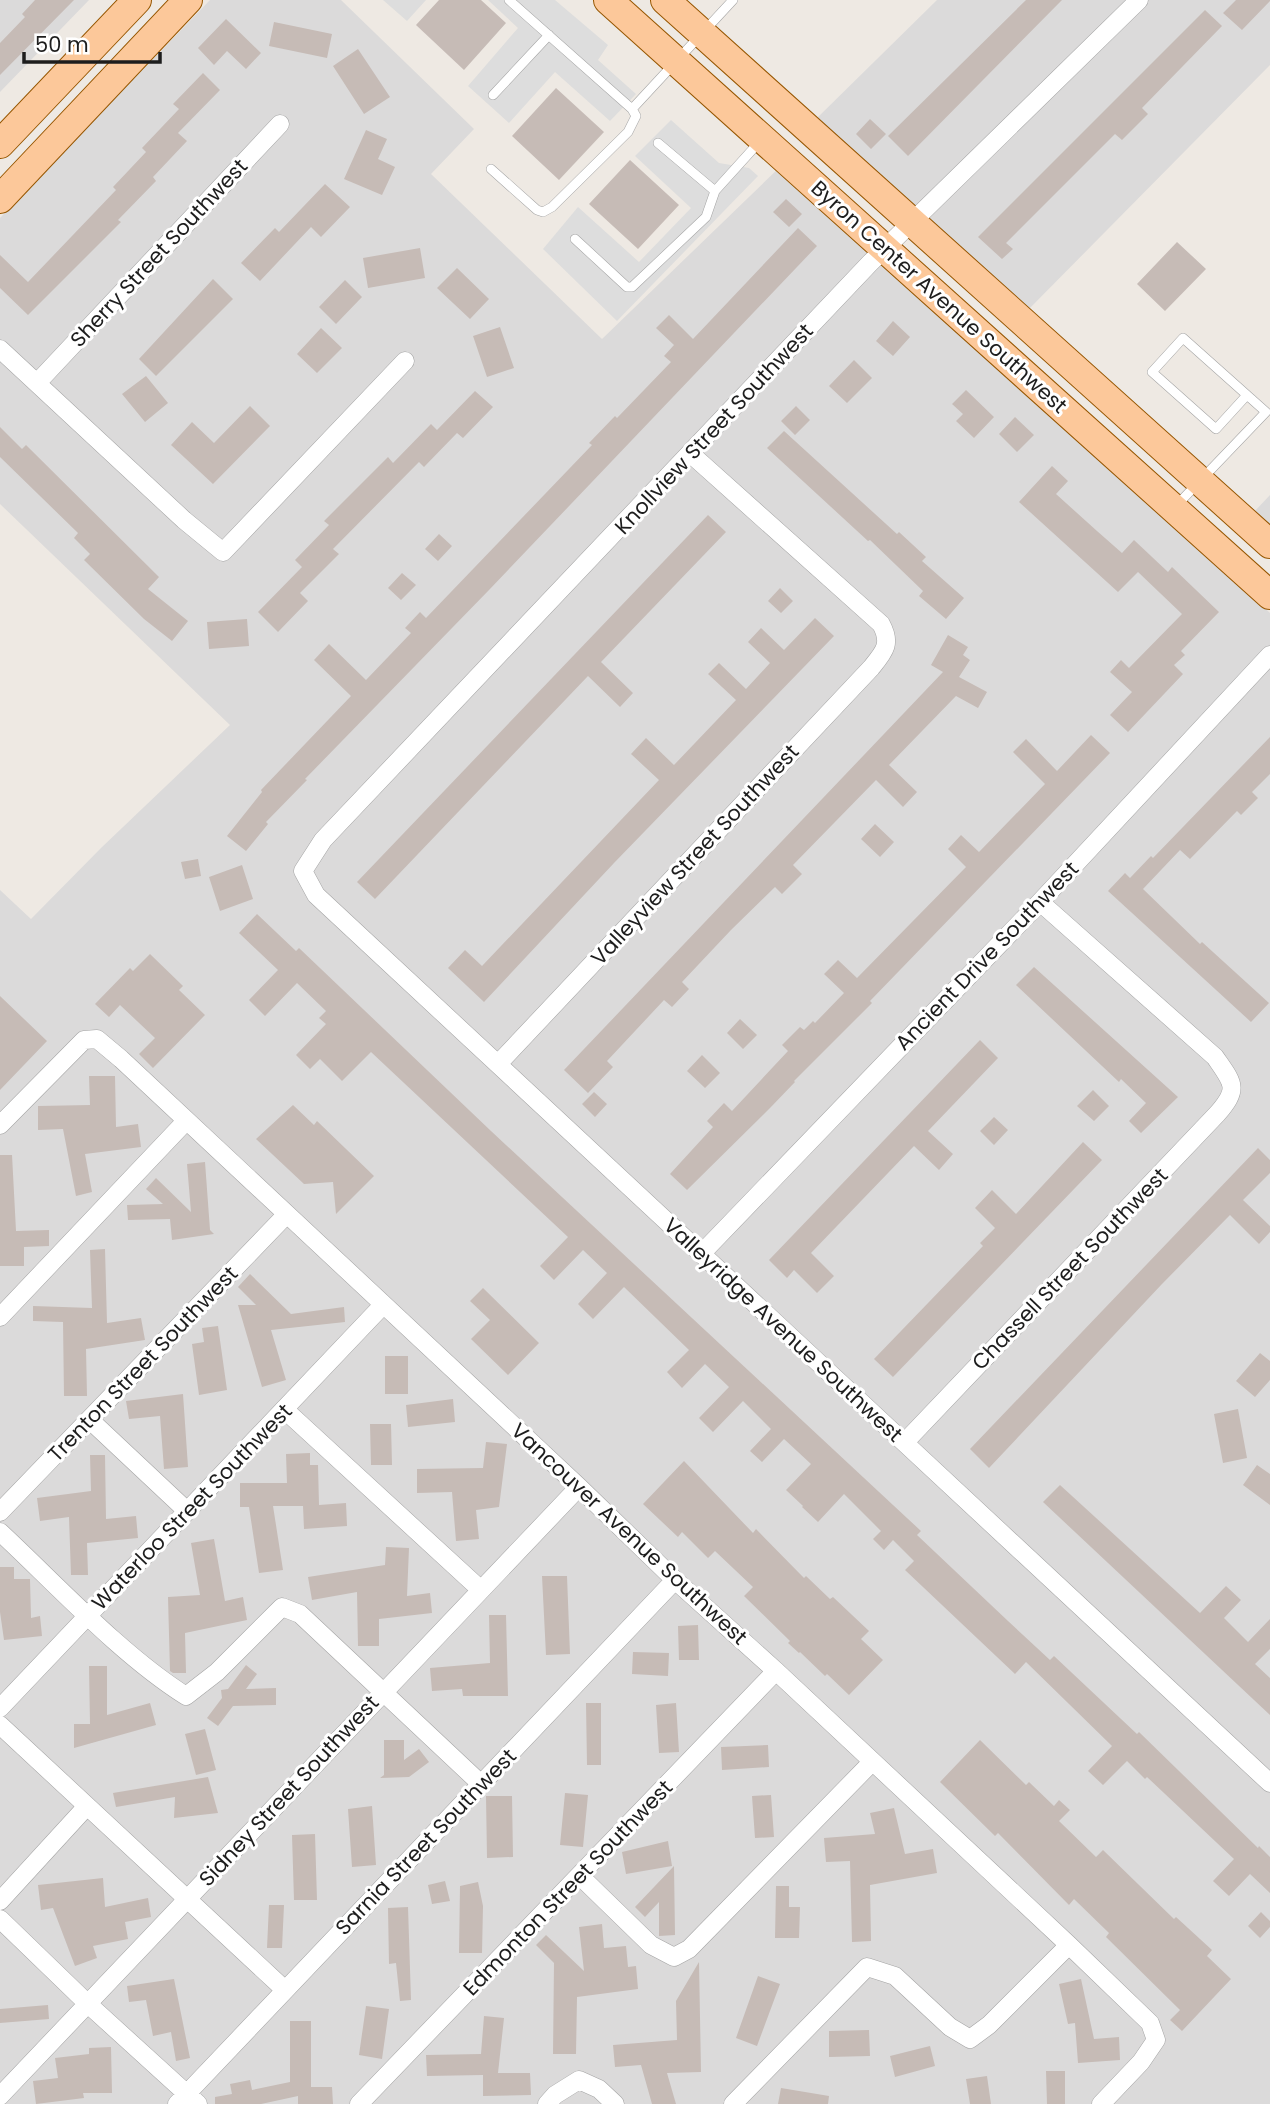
<svg xmlns="http://www.w3.org/2000/svg" width="1270" height="2104" viewBox="0 0 1270 2104" font-family="Poppins,sans-serif">
	<style>
		.residential { fill: #dbdada }
		.parking { fill: #ddd }
		.building { fill: #c6bbb6 }
		.lines { fill: none; stroke-linecap: round; stroke-linejoin: round }
		.lane-casing { stroke: #a4a4a4; stroke-width: 10 }
		.street-casing { stroke: #a4a4a4; stroke-width: 19 }
		.primary-casing { stroke: #965600; stroke-width: 30 }
		.lane { stroke: #fff; stroke-width: 9 }
		.street { stroke: #fff; stroke-width: 18 }
		.primary { stroke: #fcc89a; stroke-width: 28 }
		.labels { text-anchor: middle; stroke-width: 6; stroke-linejoin: round; paint-order: stroke }
		.street-label { font-size: 21px; fill: #1d1d1d; stroke: #fff }
	</style>
	<rect width="100%" height="100%" fill="#eee9e3"/>
	<path class="residential" d="M0 0H89L0 92Z
		M210 0H341L474 129 431 174 602 339 781 166 1270 613V2104H0V890L31 919 101 848 230 725 0 504V218Z
		M937 0H1270V65L1027 311 816 119Z
		M1270 495V526L1254 512Z"/>
	<path class="parking" d="M383 0H426L407 21Z
		M488 0H555L608 45 598 60 636 94 610 121 555 72 509 123 468 86 518 28Z
		M671 120 719 163 749 168 758 176 617 321 543 249 578 207 639 262 691 208 635 156Z"/>
	<path class="building" d="M35 0H74L0 75V43L25 17 22 14Z
		M439 0H481L506 23 464 70 416 25Z
		M1026 0H1062L908 156 888 136Z
		M1236 0H1270V1L1242 30 1223 13Z
		M1205 10 1222 26 1142 108 1148 114 1122 140 1115 134 1006 243 1013 249 1002 259 978 237Z
		M226 19 261 53 246 69 227 51 214 65 198 48Z
		M274 22 332 34 327 58 269 46Z
		M358 49 390 97 364 114 333 66Z
		M203 73 220 90 178 133 187 141 153 177 156 181 118 220 121 222 28 315 0 288V255L28 282 116 190 113 187 146 152 142 148 179 109 173 104Z
		M556 88 604 132 559 180 512 136Z
		M870 119 886 134 871 149 856 134Z
		M366 130 387 139 378 159 395 167 382 195 344 179Z
		M630 160 679 205 638 249 589 204Z
		M325 184 350 207 321 237 311 227 260 281 241 263 275 228 279 232Z
		M786 199 802 214 789 227 773 212Z
		M798 228 817 246 489 590 305 779 307 780 266 822 268 824 246 851 227 836 262 792 261 790 351 696 314 660 329 644 366 680 411 633 405 628 420 612 426 618 592 445 589 443 615 416 617 418 671 362 664 356 674 345 656 328 669 315 693 339Z
		M1177 242 1206 269 1165 311 1137 284Z
		M420 248 425 278 368 288 363 258Z
		M457 268 489 299 470 319 437 288Z
		M213 279 233 299 156 376 139 359Z
		M345 280 362 297 336 324 319 307Z
		M893 321 910 337 893 356 876 341Z
		M500 327 514 368 487 377 473 336Z
		M321 328 342 348 317 373 297 354Z
		M854 360 872 378 847 403 829 386Z
		M146 376 168 403 145 422 122 394Z
		M966 390 994 417 974 438 956 421 963 414 952 404Z
		M475 391 493 407 463 438 457 433 424 467 419 462 333 549 339 554 300 593 308 601 278 632 258 612 302 567 295 560 329 525 324 521 388 457 393 463 431 424 437 430Z
		M250 406 270 426 213 484 171 445 192 422 214 443Z
		M796 406 810 420 795 435 781 421Z
		M1015 417 1034 435 1017 452 999 434Z
		M0 427 22 449 26 445 159 577 148 589 188 621 172 641 144 619 84 560 90 554 74 538 78 533 0 457Z
		M784 431 897 534 899 532 926 557 922 561 964 598 946 619 919 596 923 591 870 540 868 541 767 448Z
		M1052 466 1068 481 1056 494 1097 531 1122 553 1134 540 1168 572 1172 567 1219 612 1181 651 1185 655 1174 665 1183 674 1128 732 1110 715 1132 692 1110 672 1121 660 1129 668 1182 614 1138 572 1118 592 1019 502Z
		M708 515 726 532 601 662 633 693 620 707 588 676 375 899 357 882Z
		M439 534 452 546 438 561 425 549Z
		M402 573 416 585 401 600 388 588Z
		M780 588 793 601 781 613 768 601Z
		M815 618 834 636 614 863 484 1002 448 968 465 950 482 966 659 780 631 754 646 738 674 765 736 700 708 674 719 663 746 689 770 663 748 642 761 628 784 650Z
		M247 619 249 646 209 649 207 622Z
		M948 635 968 647 963 655 970 660 959 677 987 692 978 708 956 696 889 765 917 792 903 807 876 780 793 865 802 874 782 894 775 887 731 930 682 982 689 989 672 1007 664 1000 607 1061 613 1067 588 1093 564 1070 943 672 931 665Z
		M1091 735 1110 753 870 1001 872 1003 794 1081 795 1082 770 1108 687 1190 670 1174 713 1127 707 1121 724 1103 732 1111 788 1051 782 1045 800 1027 804 1030 813 1021 815 1023 844 993 824 974 838 960 857 978 966 867 948 849 961 835 979 852 1045 784 1013 752 1026 739 1057 771Z
		M1270 737V774L1252 792 1258 798 1241 815 1237 811 1190 859 1180 850 1143 889 1200 944 1202 942 1269 1003 1251 1022 1108 891 1125 873 1130 878 1151 856 1153 858Z
		M875 824 894 842 880 857 861 839Z
		M198 859 201 876 185 879 181 862Z
		M242 865 253 899 220 911 209 877Z
		M257 914 296 951 299 948 491 1131 893 1505 921 1531 917 1535 1008 1621 1050 1660 1054 1656 1137 1734 1139 1732 1258 1848 1259 1846 1270 1857V1893L1250 1874 1229 1896 1213 1881 1234 1859 1147 1777 1145 1779 1127 1761 1103 1785 1088 1771 1112 1746 1026 1662 1015 1674 905 1570 914 1561 893 1540 884 1550 873 1539 881 1531 844 1494 818 1522 802 1507 803 1506 786 1490 811 1464 784 1439 762 1462 750 1451 771 1429 743 1401 713 1432 699 1418 729 1387 705 1364 682 1388 667 1372 689 1350 624 1287 593 1319 578 1304 607 1273 583 1250 554 1280 540 1266 568 1237 371 1052 342 1081 320 1059 310 1069 296 1055 326 1024 319 1018 326 1011 297 983 265 1016 249 1000 278 970 239 933Z
		M150 954 183 986 179 990 205 1015 153 1068 139 1054 155 1038 120 1005 109 1017 95 1004 130 968 133 971Z
		M1034 967 1178 1097 1141 1133 1129 1121 1146 1103 1121 1079 1119 1082 1016 985Z
		M0 996 47 1041 0 1090Z
		M740 1019 757 1035 743 1049 727 1033Z
		M980 1040 998 1058 928 1131 953 1154 939 1170 914 1146 811 1253 834 1276 817 1293 794 1270 787 1278 769 1260Z
		M702 1055 720 1073 705 1088 687 1071Z
		M89 1076H115L116 1127 138 1124 141 1147 85 1154 92 1192 76 1196 63 1129 38 1130V1106L90 1105Z
		M1093 1090 1109 1106 1094 1121 1077 1106Z
		M594 1092 607 1104 595 1117 582 1104Z
		M293 1105 314 1125 317 1121 374 1176 336 1214 333 1182 304 1184 256 1139Z
		M994 1117 1008 1130 994 1145 980 1131Z
		M1083 1142 1102 1160 893 1377 874 1359 983 1246 980 1243 995 1228 975 1208 992 1190 1016 1214Z
		M1258 1148 1270 1160V1173L1243 1200 1270 1226V1232L1259 1244 1230 1215 1162 1284 989 1468 970 1449Z
		M0 1155H12L16 1231 49 1230V1246L24 1247V1266H0Z
		M205 1162 210 1230 214 1234 172 1240 170 1219 128 1220 127 1205 163 1204 146 1189 156 1178 191 1212 187 1164Z
		M105 1249 107 1323 141 1318 145 1340 86 1349 87 1396H64L63 1322 33 1321V1306L92 1308 90 1250Z
		M250 1274 291 1314 344 1307 345 1322 271 1330 286 1380 262 1387 238 1305H256L238 1287Z
		M483 1288 539 1343 508 1375 471 1339 490 1320 470 1301Z
		M218 1326 227 1390 199 1395 192 1344 204 1342 202 1328Z
		M1260 1353 1270 1361V1380L1255 1397 1236 1381Z
		M385 1356H408V1394H385Z
		M183 1394 188 1467 164 1469 160 1416 129 1419 126 1401Z
		M453 1399 455 1422 408 1427 406 1405Z
		M1238 1409 1247 1458 1223 1463 1214 1414Z
		M370 1424H391L392 1465H371Z
		M486 1442 507 1444 499 1507 476 1510 479 1539 456 1541 452 1492 417 1493V1469L483 1468Z
		M310 1453V1465H318L319 1505 346 1503 347 1526 304 1529 303 1506H273L283 1570 259 1573 249 1507H240V1483H287L286 1454Z
		M90 1455H105L106 1519 136 1516 138 1538 87 1543 88 1575H71L69 1517 40 1521 37 1498 91 1491Z
		M684 1461 753 1533 756 1529 804 1578 806 1576 830 1599 833 1597 869 1631 861 1639 883 1660 849 1695 827 1674 825 1676 800 1652 799 1653 788 1643 790 1641 744 1596 753 1587 715 1551 708 1558 682 1532 678 1537 643 1504Z
		M1257 1465 1270 1474V1505L1243 1485Z
		M1060 1485 1200 1613 1226 1586 1241 1600 1224 1618 1248 1642 1270 1619V1649L1255 1664 1270 1678V1715L1043 1502Z
		M214 1539 225 1601 243 1597 247 1620 185 1633 186 1673H173L170 1671 168 1597 200 1595 191 1543Z
		M386 1547 409 1548 407 1596 430 1593 432 1613 379 1619V1646H358L357 1592 312 1600 308 1577 385 1565Z
		M0 1567H14V1579H30L31 1618 40 1616 42 1636 4 1640 0 1612Z
		M542 1576H567L570 1654 546 1655Z
		M489 1615H506L508 1696H463L462 1689 432 1691 430 1668 490 1663Z
		M698 1625 699 1660H679L678 1626Z
		M633 1652 669 1653 668 1676 632 1674Z
		M246 1665 257 1674 246 1689 276 1688V1705L233 1706 218 1726 207 1718 222 1698 221 1690 228 1689Z
		M89 1666H107V1715L150 1703 156 1725 74 1748V1724H90Z
		M586 1703H601V1765H587Z
		M676 1703 679 1752 659 1753 656 1705Z
		M205 1729 216 1770 196 1775 185 1734Z
		M384 1740H404V1760L419 1749 429 1762 409 1777 380 1778 384 1775Z
		M980 1740 1026 1785 1029 1782 1054 1806 1059 1800 1070 1810 1059 1821 1096 1857 1103 1850 1174 1919 1176 1917 1212 1950 1207 1956 1231 1979 1182 2031 1170 2020 1180 2010 1106 1937 1109 1933 1074 1899 1069 1905 998 1833 995 1836 940 1782Z
		M768 1745 769 1767 722 1770 721 1747Z
		M208 1777 218 1813 174 1818 175 1797 116 1807 113 1793Z
		M565 1793 588 1795 583 1847 560 1845Z
		M771 1795 774 1837 755 1838 752 1796Z
		M486 1796H512L513 1857 487 1858Z
		M372 1806 376 1865 352 1867 348 1809Z
		M894 1808 905 1854 933 1849 937 1873 870 1885 871 1941 852 1942 850 1861 826 1862 824 1838 875 1834 870 1813Z
		M315 1834 317 1900H294L292 1835Z
		M668 1841 672 1866 626 1874 622 1852Z
		M674 1866 675 1935 659 1936V1902L645 1917 635 1907Z
		M103 1878 105 1907 148 1898 151 1917 125 1922 128 1939 93 1946 97 1958 75 1966 53 1908 41 1910 38 1885Z
		M445 1881 450 1901 432 1904 428 1885Z
		M478 1882 483 1906 482 1953H459L460 1886Z
		M776 1886H789V1907H800L799 1938H775Z
		M269 1905H284L282 1948H267Z
		M408 1907 411 2000 400 2001 396 1963 389 1964 388 1908Z
		M1261 1912 1270 1921V1927L1260 1938 1248 1926Z
		M602 1924 604 1948 626 1946 628 1967 636 1966 638 1989 577 1997 576 2054H553L554 1963 536 1945 546 1935 584 1971 579 1927Z
		M699 1962 701 2072 667 2073 676 2104H652L641 2065 615 2067 613 2045 677 2040 676 2001Z
		M758 1976 780 1984 757 2046 736 2038Z
		M174 1979 190 2058 176 2061 171 2032 153 2036 146 2000 129 2002 127 1986Z
		M1081 1979 1094 2039 1119 2037 1120 2060 1078 2063 1075 2023 1068 2024 1059 1984Z
		M48 2005 49 2019 0 2023V2009Z
		M366 2006 389 2009 382 2059 359 2055Z
		M484 2016 504 2018 498 2073H530L531 2095 483 2096V2075L427 2076 426 2055 481 2054Z
		M290 2021H311V2087H332L333 2104H298V2096L261 2104H215V2097L232 2094 230 2084 250 2080 252 2090 290 2082Z
		M869 2030 870 2056 829 2057V2031Z
		M930 2046 935 2066 895 2077 890 2056Z
		M111 2047 112 2093H83L84 2098 36 2104 33 2081 58 2078 55 2058 89 2054V2048Z
		M1046 2071H1065V2104H1047Z
		M987 2076 991 2104H970L966 2079Z
		M781 2088 829 2096 828 2104H778Z"/>
	<g class="lines">
		<defs>
			<path id="lane" d="M493 95 549 35
				M632 109 733 0
				M658 143 715 191 761 140
				M491 169 537 210 543 212 552 207 628 132 636 116 632 109 509 0
				M575 239 627 287H632L706 217 715 191
				M1175 507 1266 412 1183 338 1152 372 1216 429 1247 395"/>
			<path id="street" d="M1139 0 870 263 323 840 303 871 316 895 1270 1783
				M0 349 184 520 223 552 405 361
				M37 383 280 124
				M498 1064 871 668C884 652 892 644 881 624L691 454
				M0 1125 84 1040 97 1039 121 1059 579 1487 675 1580 776 1671 1069 1945 1150 2023 1156 2040 1141 2062 1101 2104
				M701 1254 1040 902 1270 655
				M0 1317 186 1121
				M285 1410 481 1590
				M90 1420 187 1511
				M905 1442 1217 1114C1240 1088 1233 1083 1215 1057L1040 902
				M0 1512 286 1215
				M0 1532C57 1585 121 1655 186 1696L217 1672 282 1607 300 1614 481 1784
				M0 1708 383 1305
				M0 1725 284 1989
				M580 1876 651 1945 674 1957 689 1949 872 1762
				M0 1901 87 1806
				M0 1919 88 2004 198 2104
				M0 2096 579 1487
				M177 2104 675 1580
				M359 2104 776 1671
				M547 2104 555 2095 579 2080 599 2089 615 2104
				M733 2104 867 1967 895 1976 950 2027 970 2039 989 2025 1069 1945"/>
			<path id="primary" d="M608 0 1270 595
				M665 0 1270 544
				M0 144 137 0
				M0 199 188 0"/>
		</defs>
		<use href="#lane" class="lane-casing"/>
		<use href="#street" class="street-casing"/>
		<use href="#primary" class="primary-casing"/>
		<use href="#lane" class="lane"/>
		<use href="#street" class="street"/>
		<use href="#primary" class="primary"/>
	</g>
	<g class="labels">
		<g class="street-label">
			<text transform="translate(159 253) rotate(-47)" y="7">Sherry Street Southwest</text>
			<text transform="translate(939 297) rotate(42)" y="7">Byron Center Avenue Southwest</text>
			<text transform="translate(714 429) rotate(-47)" y="7">Knollview Street Southwest</text>
			<text transform="translate(695 855) rotate(-47)" y="7">Valleyview Street Southwest</text>
			<text transform="translate(987 956) rotate(-46)" y="7">Ancient Drive Southwest</text>
			<text transform="translate(1070 1269) rotate(-46)" y="7">Chassell Street Southwest</text>
			<text transform="translate(783 1330) rotate(43)" y="7">Valleyridge Avenue Southwest</text>
			<text transform="translate(143 1364) rotate(-46)" y="7">Trenton Street Southwest</text>
			<text transform="translate(192 1507) rotate(-46)" y="7">Waterloo Street Southwest</text>
			<text transform="translate(629 1534) rotate(43)" y="7">Vancouver Avenue Southwest</text>
			<text transform="translate(289 1791) rotate(-47)" y="7">Sidney Street Southwest</text>
			<text transform="translate(426 1842) rotate(-46)" y="7">Sarnia Street Southwest</text>
			<text transform="translate(568 1888) rotate(-46)" y="7">Edmonton Street Southwest</text>
		</g>
	</g>
	<path d="M24 52v10h136v-10" fill="none" stroke="#1d1d1d" stroke-width="3.5"/>
	<text x="35" y="52" font-size="21" fill="#1d1d1d" stroke="#ffffff" stroke-width="5" paint-order="stroke">50 m</text>
</svg>
